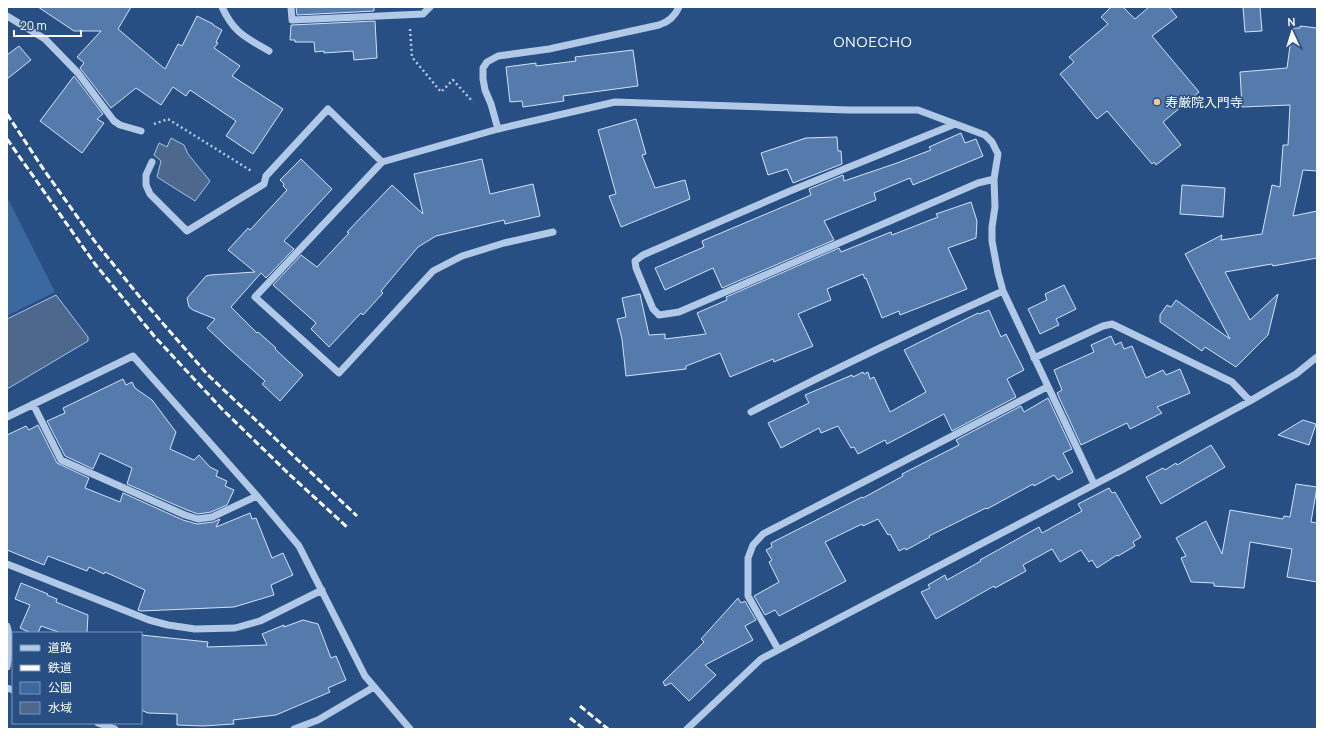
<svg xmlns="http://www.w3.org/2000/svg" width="1324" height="736" viewBox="0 0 1324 736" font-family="Manrope,'Noto Sans JP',sans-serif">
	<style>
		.green { fill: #3c68a0 }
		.water { fill: #4c688d; stroke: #a5c3e7 }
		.building { fill: #547bac; stroke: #d4e3f6 }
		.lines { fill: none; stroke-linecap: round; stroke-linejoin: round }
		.path { stroke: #b1c9e7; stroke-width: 2.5; stroke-dasharray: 2 3; stroke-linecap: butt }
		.minor { stroke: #b1c9e7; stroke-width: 7 }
		.rail { stroke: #fff; stroke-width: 3; stroke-dasharray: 7 3; stroke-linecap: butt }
		.poi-dot { fill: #efcd77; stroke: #274f83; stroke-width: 1.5 }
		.labels { text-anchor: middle; stroke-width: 3; stroke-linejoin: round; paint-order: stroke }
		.poi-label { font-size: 13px; fill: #fff; stroke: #274f83; text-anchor: start }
		.quarter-label { font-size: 15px; letter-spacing: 1px; fill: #fff; stroke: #274f83 }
	</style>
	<rect width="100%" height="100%" fill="#274f83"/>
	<path class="green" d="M7 197 55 292 7 316Z"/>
	<path class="water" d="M171 138 184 145 188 154 210 181 195 201 157 177 161 161 154 155 159 143 167 147Z
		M56 295 88 337V341L7 389V319Z"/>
	<path class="building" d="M38 7H131L118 29 165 69 178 44 182 46 197 16 213 24V25L222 30 216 42 218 43 214 48 240 66 232 76 283 109 253 154 226 136 236 121 190 90 186 96 173 87 161 105 136 88 111 108 80 68 84 63 77 57 101 31H74Z
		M296 7H374V11L297 15Z
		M1111 7H1123L1135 19 1149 7H1169L1177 17 1152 36 1199 92 1163 122 1181 145 1156 165 1154 162 1152 164 1107 111 1097 119 1060 74 1074 62 1069 57 1108 24 1101 17Z
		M1243 7H1260L1262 31 1245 32Z
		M375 21 377 58 354 60 353 51 324 53V51L315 52 314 42H295V40H290L291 25Z
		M1300 26 1317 28V171L1303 170 1293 216 1317 211V258L1273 266 1272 264 1225 272 1250 320 1278 294 1268 335 1236 367 1205 347 1202 351 1160 322V315L1167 305 1171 307 1176 300 1230 339 1185 254 1222 235 1221 240 1262 234 1272 185 1280 187 1283 145H1288L1290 105 1242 107 1240 72 1287 68 1292 31H1293L1294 28H1300Z
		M19 46 31 60 7 79V55Z
		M633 50 638 86 563 96 564 101 523 107 522 101 510 102 506 67 536 63V66L576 61 575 57Z
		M74 76 103 114 97 119 104 123 82 153 40 121Z
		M636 119 646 154 642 155 655 188 685 180 690 199 621 227 609 196 616 194 598 130Z
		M961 133 965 143 976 139 983 156 913 185 910 178 874 193 876 200 824 221 834 240 722 288 713 268 665 290 655 268 704 247 702 241 811 195 809 189 843 175 844 181 897 163 931 150 929 147Z
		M837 137 838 151H841L842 164 793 183 787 169 768 175 761 153 806 138Z
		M301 159 332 189 284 241 294 249 266 278 261 273 231 307 257 333 258 332 276 348 275 349 303 375 280 401 262 384 265 381 226 346 207 328 215 319 193 310 189 307 187 298 206 276 210 275 255 272 228 250 248 228 250 230 287 190 283 186 284 184 280 180Z
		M482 159 490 194 533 184 540 216 505 224 504 220 436 236 418 247 381 291 383 293 363 315 361 313 329 347 311 329 316 323 273 285 301 255 317 267 349 233 347 232 392 185 423 214 414 174Z
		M1182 185 1225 188 1223 217 1180 214Z
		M971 202 977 221 976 238 948 248 967 289 900 315 899 311 882 318 866 278 865 279 863 274 827 289 831 300 798 314 813 346 774 362 773 359 730 377 720 353 686 366V369L626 376 622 339 617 319 626 317 622 298 640 294 649 335 665 334V339L706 334 697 313 727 300 726 297 839 248 841 252 891 232 892 235 938 217 936 214Z
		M1064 285 1076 309 1056 319 1059 325 1040 334 1028 309 1047 300 1045 294Z
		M989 310 1001 337 1006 334 1024 370 1007 379 1016 397 952 431 944 414 887 444 885 440 858 454 854 447 851 448 838 426 821 433 819 428 781 448 768 423 809 403 805 395 852 375 853 377 863 372 864 374 868 372 870 379 874 377 890 412 926 392 904 350 978 313 979 314Z
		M1111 336 1115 345 1121 342 1124 349 1132 346 1146 378 1163 370 1166 375 1180 369 1190 393 1157 407 1162 413 1130 429 1127 423 1081 445 1057 393 1062 390 1054 370 1094 352 1091 345Z
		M123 379 126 385 132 382 135 388 152 400 176 432 170 449 194 460 199 455 210 467 218 471 216 476 227 481 225 486 234 490 227 505 211 512 198 514 187 510 127 484 132 468 100 453 93 469 65 456 47 421 65 413 63 408Z
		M1048 398 1072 449 1063 453 1073 472 1058 480 1054 475 1034 486 1033 484 987 509 986 508 929 536 930 537 906 550 905 548 899 551 890 534 888 535 878 519 863 526 862 524 825 542 846 581 779 616 775 610 765 615 754 596 779 582 769 562 772 560 766 550 772 547 771 543 862 497 863 498 903 476 902 474 959 445 956 440 1021 406 1024 412Z
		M1303 420 1316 424 1309 445 1278 435Z
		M38 425 57 463 89 478 85 488 120 502 123 493 183 520 197 524 213 522 220 519 216 527 250 513 252 519 256 518 272 558 283 553 293 575 271 585 274 595 234 607 141 611 138 610 145 590 105 572 104 574 89 567 87 571 48 556 44 565 7 550V435L26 426 29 430Z
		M1211 445 1225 467 1161 504 1146 477 1163 468 1165 470 1176 463 1177 465Z
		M1296 484 1317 487 1311 522 1317 523V582L1287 577 1292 549 1250 542 1244 588 1214 586V583L1191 582 1181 558 1186 556 1176 538 1206 521 1222 554 1230 510 1283 519 1284 516 1290 517Z
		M1109 488 1112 493 1115 492 1141 537 1133 542 1135 546 1118 556 1117 555 1097 568 1092 560 1089 562 1081 550 1060 562 1052 549 1023 565 1026 571 995 588 994 586 936 619 921 592 930 588 928 585 945 575 947 580 981 561 980 560 1039 527 1042 533 1082 511 1078 504Z
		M21 583 48 594 47 595 57 599 56 602 88 615 87 633H61L41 626 38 633H31L20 628 30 605 15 599Z
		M738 598 741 603 745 601 756 620 745 626 753 640 705 665 716 675 689 701 671 683 665 686 663 682 704 642 701 639Z
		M303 620 318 624 331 658 336 656 346 680 328 688 330 692 276 715 233 720 234 724 203 726 177 725V714L148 713 141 710V635L208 642 207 647 267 645 262 634 284 625V627Z"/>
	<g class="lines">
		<path class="path" d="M410 29 412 57 441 92 453 80 473 102
			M154 124 168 119 253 172"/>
		<path class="minor" d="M222 7C234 33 245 37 269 51
			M291 7 292 20 423 14 430 7
			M7 16 45 39 78 73 114 121 120 125 141 131
			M955 124 790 191 643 255 635 261 636 268 653 309 659 315 679 312 978 183 994 179
			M498 129 491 104 485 90 483 79V68L487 62 498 56 549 49 659 25C669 22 675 16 679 7
			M152 162 146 175V185L150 194 187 231 264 184 266 176 328 109 382 162
			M553 232 504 243 462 256 433 271 339 373 255 297 382 162 498 129 615 102 848 110H918L985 135 992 142 998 154 994 179 995 207 992 227V241L998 273 1003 291 1094 484
			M1034 358 1103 326 1112 324 1232 382 1250 401
			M33 404 61 460 185 515 198 519 212 517 257 496
			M751 412C834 369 918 329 1003 291
			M7 417 133 356 257 496 299 546 365 676 410 729
			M7 564 149 620 168 625 195 629 235 628 260 621 322 590
			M7 626 11 642 7 667
			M778 649 748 596V558L753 545 763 534 1047 387
			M7 688 13 690
			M98 723 115 729
			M294 729 318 720 374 687
			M687 729 761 659 1124 469 1250 401 1296 374 1317 357"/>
		<path class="rail" d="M7 114 44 170 96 243 139 296 207 374 357 516
			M7 139 95 264 155 337 222 409 290 475 347 527
			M580 706 608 729
			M570 718 584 729"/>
	</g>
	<circle class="poi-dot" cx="1157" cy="102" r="4"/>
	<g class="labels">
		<g class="poi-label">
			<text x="1165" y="107">寿厳院入門寺</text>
		</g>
		<g class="quarter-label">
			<text x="873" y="47">ONOECHO</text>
		</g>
	</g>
	<rect width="1324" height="736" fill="none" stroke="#ffffff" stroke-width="16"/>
	<rect x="12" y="632" width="130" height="92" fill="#274f83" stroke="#7d95b5"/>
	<rect x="20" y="645" width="20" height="6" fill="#b1c9e7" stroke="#7d95b5"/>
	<text x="48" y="652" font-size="12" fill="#ffffff">道路</text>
	<rect x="20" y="665" width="20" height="6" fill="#ffffff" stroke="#7d95b5"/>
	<text x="48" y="672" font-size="12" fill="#ffffff">鉄道</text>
	<rect x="20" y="682" width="20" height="12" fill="#3c68a0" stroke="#7d95b5"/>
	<text x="48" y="692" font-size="12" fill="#ffffff">公園</text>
	<rect x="20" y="702" width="20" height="12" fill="#4c688d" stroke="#7d95b5"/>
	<text x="48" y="712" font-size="12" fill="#ffffff">水域</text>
	<g transform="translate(1292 32) rotate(356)" stroke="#274f83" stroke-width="3" paint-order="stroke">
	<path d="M0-3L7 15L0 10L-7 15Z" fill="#ffffff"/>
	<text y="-6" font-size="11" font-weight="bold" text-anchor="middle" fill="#ffffff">N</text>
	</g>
	<path d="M14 30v6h67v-6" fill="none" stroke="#ffffff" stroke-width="2"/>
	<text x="20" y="30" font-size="12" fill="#ffffff" stroke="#274f83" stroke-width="3" paint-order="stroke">20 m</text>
</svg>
